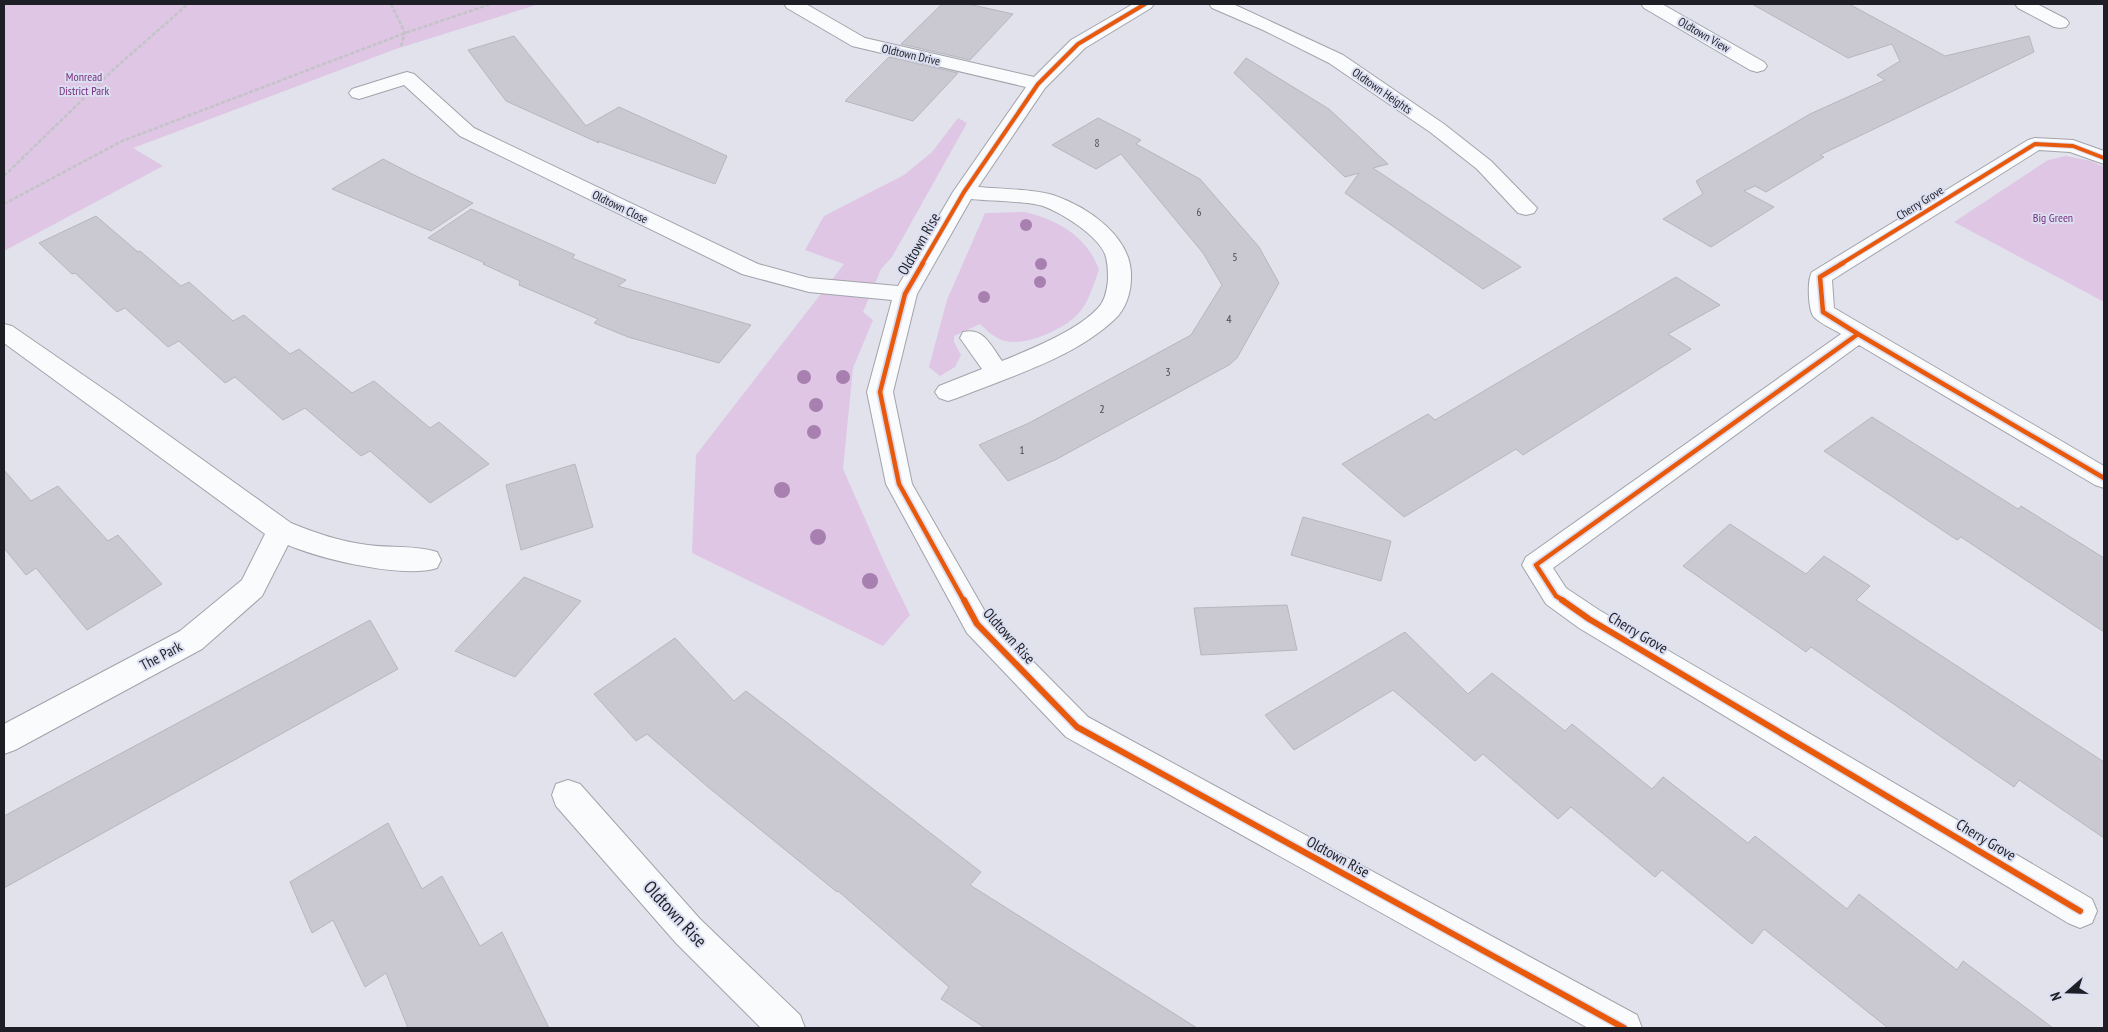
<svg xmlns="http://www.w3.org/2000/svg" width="2108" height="1032" viewBox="0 0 2108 1032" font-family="'PT Sans Narrow',sans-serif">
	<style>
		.green { fill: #dec6e4 }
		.building { fill: #cac9d1; stroke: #b7b6be }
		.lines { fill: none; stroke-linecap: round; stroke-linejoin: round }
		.street-casing { stroke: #a2a3ab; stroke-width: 2 }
		.path { stroke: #c2c4c7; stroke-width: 2.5; stroke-dasharray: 4 2; stroke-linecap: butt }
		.street { fill: #fafbfc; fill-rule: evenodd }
		.cycleway-far2-casing { stroke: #dcdff1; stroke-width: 6 }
		.cycleway-far1-casing { stroke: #dcdff1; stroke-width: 8 }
		.cycleway-casing { stroke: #dcdff1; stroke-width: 9 }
		.cycleway-far2 { stroke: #e8590c; stroke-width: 4 }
		.cycleway-far1 { stroke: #e8590c; stroke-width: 4.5 }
		.cycleway { stroke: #e8590c; stroke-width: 6 }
		.tree { fill: #a780b0 }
		.labels { text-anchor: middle; stroke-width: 4; stroke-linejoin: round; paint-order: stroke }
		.far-number-label { font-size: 11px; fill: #4a4a52 }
		.far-street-label { font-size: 12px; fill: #1e1f26; stroke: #dcdff1 }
		.far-park-label { font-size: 12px; fill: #78307e; stroke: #dcdff1 }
		.number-label { font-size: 12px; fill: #4a4a52 }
		.street-label { font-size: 15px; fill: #1e1f26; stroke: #dcdff1 }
		.near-street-label { font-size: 18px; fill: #1e1f26; stroke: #dcdff1 }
	</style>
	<rect width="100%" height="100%" fill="#e1e2ec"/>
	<path class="green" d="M4 4H539L393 50 133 148 163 166 4 251Z
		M958 118 967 123 892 257 881 269 863 312 873 320 853 368 843 469 885 564 910 615 883 646 692 553 696 455 844 264 805 250 824 216 904 175 932 152Z
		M2066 156 2091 161 2104 167V302L1954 222 2048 160Z
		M1024 212C1057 219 1088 237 1099 270 1093 285 1089 303 1077 315 1062 330 1023 348 1002 340 994 337 986 330 980 324L954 336V342L961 355 955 367 940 376 929 367 947 300 985 213Z"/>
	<path class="building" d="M942 4H968L1013 14 970 60 901 44Z
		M1752 4H1849L1945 56 2029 36 2034 52 1820 155 1824 157 1766 192 1755 186 1744 191 1774 207 1711 247 1663 219 1703 194 1696 181 1810 114 1885 80 1877 75 1900 61 1892 44 1848 58Z
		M514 36 586 126 619 107 727 156 715 184 598 141 599 143 506 101 468 50Z
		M889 57 958 73 913 121 845 101Z
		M1246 58 1329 109 1388 164 1373 168 1521 267 1483 289 1345 193 1359 173 1345 177 1234 73Z
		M1098 118 1141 140 1136 144 1200 179 1259 247 1279 283 1237 358 1229 365 1055 460 1008 481 979 445 1029 423 1191 335 1222 285 1203 253 1121 154 1096 169 1052 145Z
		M383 159 412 174 473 203 431 231 332 189Z
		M471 209 575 255 572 258 626 280 618 286 751 325 719 363 628 337 594 323 598 319 519 285 520 281 483 264 485 263 428 238Z
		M96 216 138 252 140 251 181 286 189 282 233 321 244 315 290 354 299 349 352 393 374 381 430 428 439 422 489 464 430 503 370 451 361 456 305 408 283 420 235 377 225 383 179 341 168 347 125 308 117 312 75 273 72 274 39 243Z
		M1676 277 1720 305 1668 334 1691 349 1523 455 1516 449 1404 517 1342 464 1428 414 1435 420Z
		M1872 417 2018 509 2021 506 2104 558V632L1961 537 1957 540 1824 451Z
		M575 464 593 527 521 550 506 485Z
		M4 470 31 501 58 486 108 541 118 535 162 584 87 630 36 568 26 575 4 548Z
		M1303 517 1391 541 1381 581 1291 555Z
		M1730 524 1806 574 1824 556 1870 586 1856 600 2104 762V838L2019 780 2014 787 1811 647 1806 652 1683 566Z
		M524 577 581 601 515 677 455 651Z
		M1287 605 1297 650 1201 655 1194 608Z
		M370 620 398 669 4 888V816Z
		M1405 632 1468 694 1492 673 1565 731 1572 724 1652 789 1663 777 1748 843 1755 836 1847 909 1859 894 1957 970 1963 961 2053 1028H1888L1764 929 1752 944 1662 870 1655 877 1571 807 1558 819 1483 754 1475 761 1393 690 1294 750 1265 715Z
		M675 638 734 701 746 691 981 872 970 885 1197 1028H985L941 999 949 987 838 891 837 892 708 787 647 734 636 741 594 694Z
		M388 823 422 889 442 876 480 946 502 932 549 1028H408L386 973 365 987 333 920 312 933 290 882Z"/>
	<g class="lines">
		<defs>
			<path id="street" d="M784 4H806L865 38 1034 77 1071 40 1133 4H1154L1151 8 1085 48 1045 88 978 187C1000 189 1034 189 1053 195 1088 207 1133 237 1131 278 1131 292 1126 309 1115 319 1074 358 1009 377 957 398L948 401 939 398 935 392 939 386 982 369 960 338 963 332C984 327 991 346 1002 361 1031 349 1077 331 1098 308 1105 301 1107 290 1108 280 1108 272 1108 263 1105 254 1097 235 1062 213 1043 206 1026 201 990 201 971 199L917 294 893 392 912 484 987 615 1088 717 1637 1015 1642 1028H1588L1066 737 967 633 886 484 867 392 892 300 809 292 742 274 460 136 404 85 359 99 352 97 349 93 352 89 400 74 407 72 414 74 474 128 758 264 809 278 898 286 953 192 1026 87 852 46 787 8Z
				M1209 4H1233L1343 55 1444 124 1491 161 1537 208 1534 213 1526 215 1518 213 1477 169 1430 132 1329 63 1263 30 1212 8Z
				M1641 4H1662L1764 62 1767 66 1764 70 1757 72 1750 70 1644 8Z
				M2015 4H2037L2066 19 2069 23 2066 27 2060 28 2054 27 2018 8Z
				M2035 138 2073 140 2104 151V164L2070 152 2039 150 1832 280 1834 308 2104 466V488L2095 485 1859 345 1553 568 1566 588 1599 610 2092 899 2097 911 2092 923 2080 928 2068 923 1579 628 1546 604 1522 565 1526 557 1841 334C1833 329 1821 324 1814 317 1808 311 1807 279 1812 272L2028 140Z
				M4 324 12 326 118 399 291 523C315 533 342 542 368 545 391 548 415 545 437 552L441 560 437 568C403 579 321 559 288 545L262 596 202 649 15 750 4 754V724L180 631 242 580 265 534 4 343Z
				M568 780 580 784 700 919 800 1015 805 1028H761L676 943 556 806 552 795 556 784Z"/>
		</defs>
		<use href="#street" class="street-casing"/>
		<path class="path" d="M391 4 405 33 401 46
			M4 176 114 69 188 4
			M4 204 122 141 405 33 491 4"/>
		<use href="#street" class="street"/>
		<defs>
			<path id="cycleway-far2" d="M922 264 964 192 1038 84 1078 44 1145 4
				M1841 264 2035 144 2073 146 2104 158"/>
			<path id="cycleway-far1" d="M923 263 905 294 880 392 899 484 964 601
				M1843 263 1820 277 1823 312 1858 334
				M1564 601 1556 596 1536 565 1858 334 2104 478"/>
			<path id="cycleway" d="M964 600 977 624 1077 727 1624 1028
				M1562 600 1589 619 2080 911"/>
		</defs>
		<use href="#cycleway-far2" class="cycleway-far2-casing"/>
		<use href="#cycleway-far1" class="cycleway-far1-casing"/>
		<use href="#cycleway" class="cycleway-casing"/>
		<use href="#cycleway-far2" class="cycleway-far2"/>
		<use href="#cycleway-far1" class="cycleway-far1"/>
		<use href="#cycleway" class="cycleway"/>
	</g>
	<g class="tree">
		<circle cx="1026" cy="225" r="6"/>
		<circle cx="1041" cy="264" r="6"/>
		<circle cx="1040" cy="282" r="6"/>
		<circle cx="984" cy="297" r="6"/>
		<circle cx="804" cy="377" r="7"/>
		<circle cx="843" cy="377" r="7"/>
		<circle cx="816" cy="405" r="7"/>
		<circle cx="814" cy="432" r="7"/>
		<circle cx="782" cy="490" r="8"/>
		<circle cx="818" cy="537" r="8"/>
		<circle cx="870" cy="581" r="8"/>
	</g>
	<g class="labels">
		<g class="far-number-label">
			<text x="1097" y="147">8</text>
			<text x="1199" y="216">6</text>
		</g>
		<g class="far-street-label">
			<text transform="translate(1704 35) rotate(30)" y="4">Oldtown View</text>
			<text transform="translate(911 55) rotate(13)" y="4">Oldtown Drive</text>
			<text transform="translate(1382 91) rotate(35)" y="4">Oldtown Heights</text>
			<text transform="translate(1920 203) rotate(-32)" y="4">Cherry Grove</text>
			<text transform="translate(620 207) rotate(26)" y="4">Oldtown Close</text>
		</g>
		<g class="far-park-label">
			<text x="84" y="81">Monread<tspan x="84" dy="14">District Park</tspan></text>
			<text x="2053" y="222">Big Green</text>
		</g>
		<g class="number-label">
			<text x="1235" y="261">5</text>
			<text x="1229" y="323">4</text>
			<text x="1168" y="376">3</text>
			<text x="1102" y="413">2</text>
			<text x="1022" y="454">1</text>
		</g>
		<g class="street-label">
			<text transform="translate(919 244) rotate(-60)" y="5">Oldtown Rise</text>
			<text transform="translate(1638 633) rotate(31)" y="5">Cherry Grove</text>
			<text transform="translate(1009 636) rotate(48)" y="5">Oldtown Rise</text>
			<text transform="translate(161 656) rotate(-28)" y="5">The Park</text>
			<text transform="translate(1986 840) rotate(31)" y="5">Cherry Grove</text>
			<text transform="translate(1338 857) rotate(29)" y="5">Oldtown Rise</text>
		</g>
		<g class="near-street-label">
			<text transform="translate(675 914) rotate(47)" y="6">Oldtown Rise</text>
		</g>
	</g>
	<rect width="2108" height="1032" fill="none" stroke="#1e1f26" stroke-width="10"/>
	<g transform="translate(2068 992) rotate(250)" stroke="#dcdff1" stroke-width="4" paint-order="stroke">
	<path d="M0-4L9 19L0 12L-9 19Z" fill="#1e1f26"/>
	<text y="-8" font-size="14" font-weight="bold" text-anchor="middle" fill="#1e1f26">N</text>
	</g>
</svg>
